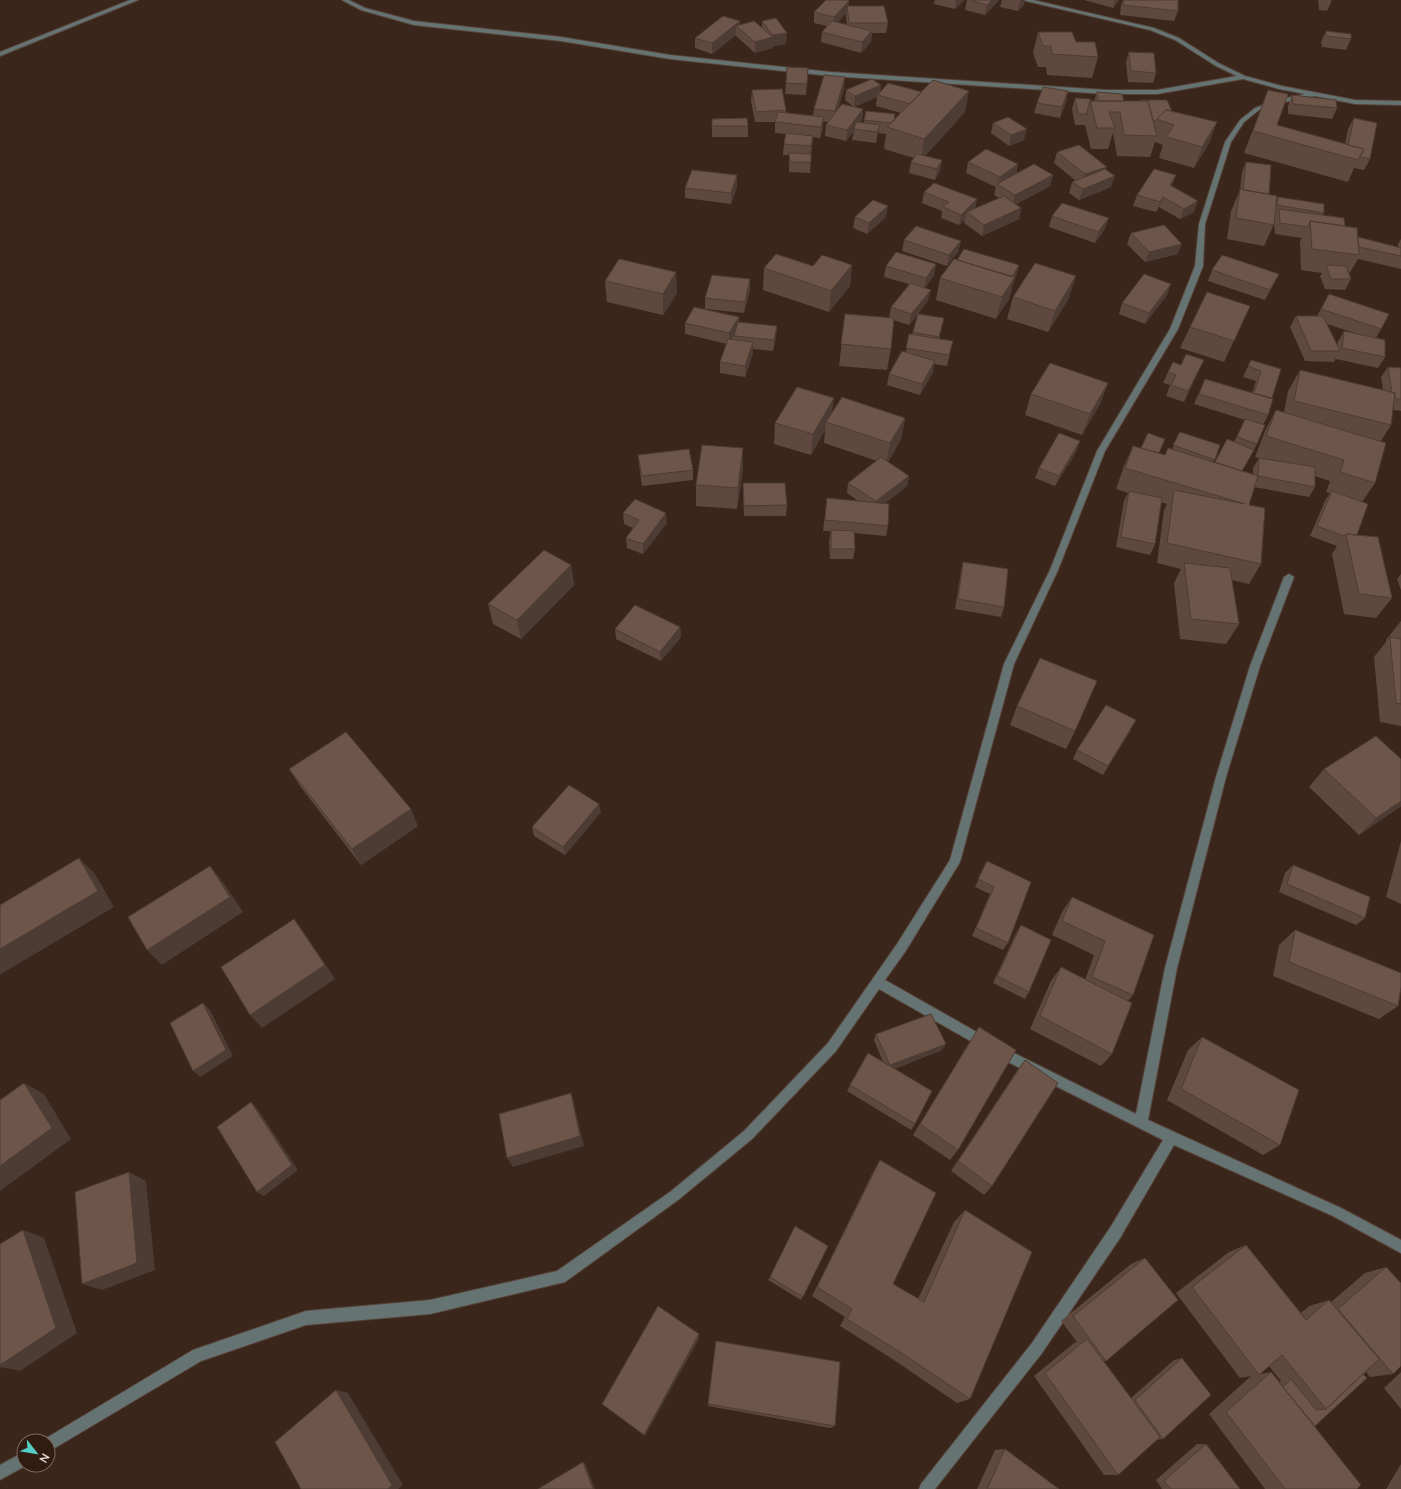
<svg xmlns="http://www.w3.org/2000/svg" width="1401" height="1489" viewBox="0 0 1401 1489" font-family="Lato,sans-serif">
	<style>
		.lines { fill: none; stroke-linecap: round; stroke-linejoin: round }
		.minor-casing { stroke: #574238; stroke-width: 2 }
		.minor { fill: #657372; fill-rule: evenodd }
		.wall { fill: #5f493f; fill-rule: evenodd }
		.shaded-wall { fill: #4d3c33 }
		.building { fill: #6e5549; stroke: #4d3c33 }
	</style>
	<rect width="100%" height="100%" fill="#3b261b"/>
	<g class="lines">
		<defs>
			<path id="minor" d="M130 0H138L0 56V52Z
				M342 0H349L365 8 414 21 561 37 670 55 831 72 1106 90H1157L1237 76 1216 66 1175 40 1150 30 1022 0H1033L1154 28 1179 38 1220 64 1245 76 1282 86 1355 100 1401 101V105L1355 104 1315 96 1280 103 1259 110 1244 122 1231 142 1205 224 1203 266 1178 329 1105 451 1058 570 1014 664 960 862 905 952 885 980 989 1039 991 1043 989 1047 985 1049 981 1047 879 989 836 1051 752 1139 678 1200 565 1282 430 1314 306 1325 201 1361 48 1452V1441L43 1440 193 1350 306 1311 430 1300 557 1271 670 1192 744 1131 828 1043 897 944 950 860 1004 664 1050 570 1097 451 1170 329 1195 266 1199 224 1225 142 1240 120 1255 108 1277 100 1305 94 1279 89 1243 79 1157 94H1106L831 76 670 59 561 41 414 25 361 10Z
				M1289 574 1294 577 1260 666 1226 777 1177 968 1148 1120 1341 1208 1401 1240V1253L1333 1216 1174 1145 1120 1238 1042 1353 935 1489H919L921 1484 1032 1343 1110 1228 1163 1140 996 1056 994 1052 996 1048 1000 1046 1136 1114 1165 968 1216 777 1250 666 1284 577Z
				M24 1452V1465H27L0 1480V1465Z"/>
		</defs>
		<use href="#minor" class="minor-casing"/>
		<use href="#minor" class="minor"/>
	</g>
	<path class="wall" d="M826 0H849L848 6 888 23 886 33H872L871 42 861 53 821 42 822 32 827 26 814 23V12ZM846 13V17L847 25 837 23Z
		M935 0H964L955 9 934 4Z
		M967 0H999L985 15 965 10Z
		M1002 0H1025L1023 6 1018 11 1000 7Z
		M1084 0H1119L1113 8Z
		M1123 0H1174L1178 11 1174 21 1120 15 1121 5Z
		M1318 0H1332L1327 11 1319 10Z
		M762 21 786 44 773 46 772 48 755 53 736 36V35L712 54 695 48V38L740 25 762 28Z
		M1326 31 1351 39 1346 50 1322 47 1321 42Z
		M1038 32 1076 42 1098 57 1092 78 1047 75 1046 67H1038L1033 53Z
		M1129 52 1156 73 1153 83 1128 82 1126 62Z
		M808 68 806 95 785 94 786 83Z
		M844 88 838 110 863 109 862 120 860 122H864L866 111 894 120 901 113 876 106 877 97 854 107 845 100 846 90 880 92 965 112 925 156 942 160 940 171 935 180 909 173 911 162 914 158 884 149 886 134 878 133 876 143 852 140 854 131 846 141 825 136 826 125 828 122 823 121V128L820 138 813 137 811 155 810 173 789 172V155H783L784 144 786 134 775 133V122H755L751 101 752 90 786 110V113L813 116 814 109Z
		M1268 90 1277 125 1345 144 1348 129 1354 118 1370 159 1364 170 1354 168 1348 182 1244 153Z
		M1068 91 1066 102 1060 118 1034 113 1037 103Z
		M1097 92 1124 101 1172 111 1217 122 1209 143 1194 168 1159 158 1163 145 1155 142 1150 157 1117 156 1113 133 1108 149H1091L1085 125H1075L1072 109 1075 98 1091 101H1094Z
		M1292 95 1337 108 1332 119 1288 114V106Z
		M712 119 748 126V137H712Z
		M993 123 1024 140 1009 146 991 133Z
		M1057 152 1106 170 1111 187 1079 200 1069 193 1072 182 1076 181 1054 163Z
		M968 162 1018 164 1016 174 1053 175 1050 186 1016 204 1021 208 1019 219 982 236 964 223 965 219 959 225 941 218 942 211 922 203 924 192 977 199 975 208 999 198 994 195 996 187 966 173Z
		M1246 162 1269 194 1277 199 1278 197 1324 213 1323 215 1345 226 1358 237 1398 247V244L1401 239V269L1358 259 1349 274 1351 279 1345 290 1325 289 1320 276 1322 273 1301 270 1300 242 1302 238 1275 234 1274 224 1264 246 1227 239 1231 211 1240 190 1242 172Z
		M737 186 731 204 685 198V188Z
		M1172 186 1194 212 1180 219 1159 207 1156 212 1133 206 1137 195Z
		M1052 216 1105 229 1095 243 1049 227Z
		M855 217H886L867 234 853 228Z
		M1131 233 1178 254 1145 262 1127 244Z
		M904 240 961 241 958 252 947 266 902 251Z
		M957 260 1019 265 1016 276 1014 280 1009 299 996 319 936 300 940 278Z
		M936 264 934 275 925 288 928 300 918 314 944 318 939 339 953 341 947 366 934 364 933 372 920 395 887 385 889 374 906 352 909 334 912 335 918 314 909 325 893 320 891 349 887 370 839 366 845 314 889 318 891 307 909 284 884 277 886 266Z
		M852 265 850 286 829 312 763 290 764 268 813 266Z
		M1212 270 1279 274 1265 300 1208 281Z
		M750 279V290L744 313 705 309V298Z
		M605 281 677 293 663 315 607 302Z
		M1171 284 1167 295 1145 324 1119 314 1122 303Z
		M1329 294 1381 329 1376 338 1385 357 1378 368 1336 359V358L1334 362 1305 361 1290 327 1296 316H1317ZM1327 324 1358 334 1344 331 1338 342 1337 345Z
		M1013 297 1069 298 1048 332 1007 319Z
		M1250 306 1224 362 1180 348 1190 327Z
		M739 317V322L776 337 773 351 753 349V353L745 377 720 373V362L727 344 685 334V323Z
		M1204 360 1184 402 1166 396 1170 385 1163 383 1168 372 1181 365Z
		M1251 360 1281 369 1271 399 1268 415 1263 425 1257 444 1242 471 1253 474V468L1259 458 1255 457 1265 431 1276 410 1284 412 1288 391 1300 370 1383 390 1381 377 1388 367 1401 368V411L1393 410 1391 425 1381 441 1375 483 1362 502 1357 535 1392 598 1376 618 1344 614 1332 554 1337 546 1310 536 1325 501 1330 493 1326 492 1330 481 1315 476V487L1309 497 1254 487 1249 505 1261 564 1249 584 1232 580 1239 624 1226 644 1180 639 1174 583 1181 569 1157 563 1164 510 1167 504 1161 502 1155 544 1150 555 1116 547 1124 501 1128 493 1116 489 1124 466 1133 446 1165 455 1172 449 1180 432 1220 445 1213 462H1215L1234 442 1245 420 1194 404 1205 379 1252 393 1256 381 1243 377Z
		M1108 383 1100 404 1082 435 1025 415 1031 394Z
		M832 412 905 418 901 439 888 462 909 476 907 486 885 503 888 526 886 536 854 533 855 549 853 559H830L829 541 831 531H823L827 498 858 501 847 493 848 483 877 461 824 443 825 430 811 455 774 444 775 423Z
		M1080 441 1076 452 1055 486 1035 478 1039 468Z
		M638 455 693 470V480L642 486 639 465Z
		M743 469 737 509 696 506V485Z
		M743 483 787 505 786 516H744L743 494Z
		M623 513 667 523 643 554 627 548 626 538 633 528 624 524Z
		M963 562 1004 607 1001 617 955 609 961 572Z
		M571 565 574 585 521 639 493 624 488 604Z
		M1401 574V590L1397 579Z
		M1401 621V726L1380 722 1374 657 1386 642V640Z
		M680 627 681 637 661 661 616 639 615 629Z
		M1017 706 1075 731 1066 749 1010 725Z
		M1131 730 1103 775 1073 759 1077 750Z
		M1401 759V806L1359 835 1309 787 1324 769Z
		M289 769 418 826 361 865 300 786Z
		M601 812 565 855 534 836 532 827Z
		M1401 841V904L1386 897Z
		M987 861 1008 943 1003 950 972 936 990 894 975 887Z
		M1293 865 1365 918 1356 925 1279 892 1285 873Z
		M1072 897 1154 935 1133 995 1128 1001 1112 1054 1101 1066 1030 1029 1051 981 1061 967 1085 980 1094 955 1052 935 1062 912Z
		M1021 925 1029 992 1025 999 993 983 1016 933Z
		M1295 930 1398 1006 1379 1019 1273 976 1279 945Z
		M979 1027 958 1150 950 1160 913 1135Z
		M876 1034 946 1044 942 1050 894 1069 915 1124 911 1130 847 1091 850 1085 883 1062 874 1040Z
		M1202 1037 1280 1145 1263 1155 1167 1100 1188 1050Z
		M1025 1060 992 1186 984 1195 951 1171 1016 1072Z
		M880 1160 893 1284 918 1299 954 1222 965 1210 970 1399 957 1403 891 1358 840 1326 845 1317 812 1296 872 1174Z
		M1246 1245 1301 1313 1309 1306 1329 1300 1331 1302 1365 1273 1386 1267 1393 1374 1370 1377 1366 1372 1315 1426 1357 1489H1265L1209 1414 1251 1376 1240 1378 1176 1293 1229 1252ZM1269 1366 1281 1381 1280 1382 1271 1372 1260 1374Z
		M828 1246 801 1300 768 1280 770 1277Z
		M1145 1258 1106 1361H1104L1131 1398 1174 1360 1182 1358 1163 1439 1156 1440 1118 1475H1104L1034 1376 1074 1343 1077 1342 1061 1321 1131 1264Z
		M716 1341 835 1426 830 1428 708 1406Z
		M1401 1372V1409L1384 1388Z
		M1197 1444H1206L1240 1489H1162L1156 1480Z
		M1005 1449 1059 1489H977L995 1450Z
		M1401 1464V1489H1386Z"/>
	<path class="shaded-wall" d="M956 0H964L955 9Z
		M992 0H999L985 15 987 5Z
		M1021 0H1025L1023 6 1018 11 1020 1Z
		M1115 0H1119L1113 8Z
		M849 1 848 11 847 6 846 13 833 28 834 17Z
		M740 21V29L736 26V35L712 54V43Z
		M872 31 871 42 861 53 862 42Z
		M787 33 786 44 773 46 772 48 755 53V42L772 37V35Z
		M845 77 844 88 834 122 835 111Z
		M881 85 880 96 878 95 877 97 854 107 855 96Z
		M969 91 965 112 921 160 924 139Z
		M1068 91 1066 102 1060 118 1062 107Z
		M863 109 862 120 854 129V131L846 141 847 130Z
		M824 117 823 128 820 138 821 127Z
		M1217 122 1209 143 1194 168 1202 147Z
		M880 125 878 135 876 143 877 132Z
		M1027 129 1024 140 1009 146 1011 135Z
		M813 136 812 146 810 157 811 146Z
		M942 160 940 171 935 180 937 169Z
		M1018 164 1016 175 998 185 1000 177Z
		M1107 167 1103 178 1081 185 1085 174Z
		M737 175V186L731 204V193Z
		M1053 175 1050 186 1013 206 1015 195Z
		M1176 175 1172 186 1170 185Z
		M1115 176 1111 187 1079 200 1083 189Z
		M1163 197 1159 207 1156 212 1160 202Z
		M977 199 975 210 967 212 965 219 959 225 961 215Z
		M1198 201 1194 212 1180 219 1184 209Z
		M888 206 886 217 867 234 869 223Z
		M1021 208 1019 219 982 236 984 225Z
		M1109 218 1105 229 1095 243 1098 232Z
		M961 241 958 252 947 266 949 255Z
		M1182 244 1178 254 1145 262 1149 252Z
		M936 264 934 275 924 289 926 278Z
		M852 265 850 286 829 312 831 291Z
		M1019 265 1016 276 1014 280 1009 299 996 319 1002 297 1010 281Z
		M676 272 677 293 663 315V294Z
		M1076 276 1069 298 1048 332 1055 311Z
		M750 279V290L744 313 745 302Z
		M1171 284 1167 295 1145 324 1149 313Z
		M931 290 928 300 909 325 911 314Z
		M739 317 738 328 729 344V333Z
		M777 326 776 337 773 351 774 340Z
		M753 342V353L745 377V366Z
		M1204 360 1199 371 1184 402 1188 391Z
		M935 361 933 372 920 395 922 384Z
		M1108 383 1100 404 1082 435 1090 414Z
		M834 398 831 419 826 422 825 430 811 455 813 434Z
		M905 418 901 439 886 464 890 443Z
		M1080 441 1076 452 1055 486 1059 476Z
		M743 448V469L737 509 738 488Z
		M909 476 907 486 874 512 876 501Z
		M666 513 667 523 643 554V544Z
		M571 565 574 585 521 639 517 620Z
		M680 627 681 637 661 661 660 652Z
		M1401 801V806L1359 835 1376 818Z
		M599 804 601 812 565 855 563 847Z
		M411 809 418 826 361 865 352 849Z
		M79 858 95 874 114 907 1 974H0V949Z
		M210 866 223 882 243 912 162 965 147 950Z
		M294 919 305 934 335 979 262 1028 250 1015Z
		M203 1003 210 1010 233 1056 200 1077 193 1071Z
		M946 1044 942 1050 887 1071 890 1065Z
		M24 1083 44 1094 71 1139 0 1191V1166Z
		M571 1093 574 1104 584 1146 513 1167 507 1158Z
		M251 1102 257 1108 298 1170 264 1196 257 1192Z
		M129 1172 146 1181 155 1270 102 1290 82 1284Z
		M23 1230 44 1238 77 1333 20 1371 0 1367V1365Z
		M699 1334V1339L645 1436 644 1435Z
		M336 1390 348 1393 403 1485 398 1489H388Z
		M583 1462 585 1463 595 1489H593Z"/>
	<path class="building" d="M826 0H847L849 1 834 17 814 12Z
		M970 0H992L987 5Z
		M1124 0H1178V11L1123 5Z
		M847 6H884L888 23H849Z
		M723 16 740 21 712 43 695 38Z
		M776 18 787 33 772 35 762 21Z
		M754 21 773 37 755 42 736 26Z
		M832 21 872 31 862 42 822 32Z
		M1326 31 1351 34V39L1326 36Z
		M1038 32H1072L1076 42H1095L1098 57 1052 54 1051 46H1043Z
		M1129 52 1154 53 1156 73 1131 71Z
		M787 67 808 68 807 84 786 83Z
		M824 75 845 77 835 111 814 109Z
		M872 79 881 85 855 96 846 90Z
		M933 80 969 91 924 139 887 127Z
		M888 83 922 92 910 104 878 95Z
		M1043 87 1068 91 1062 107 1037 103Z
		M782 89 786 110 756 112 752 90Z
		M1268 90 1288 94 1277 125 1364 149 1358 160 1253 131Z
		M1097 92 1122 94 1124 101H1098Z
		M1292 95 1336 100 1337 108 1293 104Z
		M1075 98 1090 99 1091 103 1090 101 1087 111 1088 114H1078Z
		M1140 100H1167L1172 111 1166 110 1157 119 1156 121H1153L1148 101H1140Z
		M1090 101H1148L1157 136 1124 135 1120 112H1109L1115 128H1097Z
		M842 104 863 109 847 130 826 125Z
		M1166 110 1217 122 1202 147 1166 137 1174 125 1157 119Z
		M866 111 895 114 894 121 891 123 864 120Z
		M778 112 824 117 821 127 775 122Z
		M1008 117 1027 129 1011 135 993 123Z
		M747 118 748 126H712V119Z
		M1354 118 1377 123 1370 159 1360 157 1364 149 1348 145Z
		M856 122 880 125 877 132 854 129Z
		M786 133 813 136 811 146 784 144Z
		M1079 145 1107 167 1085 174 1057 152Z
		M986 149 1018 164 1000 177 968 162Z
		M789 153 811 154V162H790Z
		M917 154 942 160 937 169 911 162Z
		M1246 162 1271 165 1269 194 1243 190Z
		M1034 164 1053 175 1015 195 997 184Z
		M1105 169 1115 176 1083 189 1072 182Z
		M1154 169 1176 175 1170 185 1198 201 1184 209 1163 197 1160 202 1137 195Z
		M692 170 737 175 731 193 685 188Z
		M934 183 977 199 961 215 943 207 949 202 924 192Z
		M1240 189 1277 196 1274 225 1236 218Z
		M1004 196 1021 208 984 225 967 212Z
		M1278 197 1324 204V213L1277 205Z
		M873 200 888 206 869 223 855 217Z
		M1062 203 1109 218 1098 232 1052 216Z
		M1279 209 1344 218 1345 226 1310 221 1308 227 1280 223Z
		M1310 221 1357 228 1359 255 1312 249Z
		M1164 225 1182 244 1149 252 1131 233Z
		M916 226 961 241 949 255 904 240Z
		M1358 237 1401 248V256L1359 247Z
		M964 249 1019 265 1012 277 957 260Z
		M896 252 936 264 926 278 886 266Z
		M776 254 813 266 822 255 852 265 831 291 764 268Z
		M1222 255 1279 274 1270 290 1212 270Z
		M619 259 676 272 663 294 605 281Z
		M954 259 1015 277 1002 297 940 278Z
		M1035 263 1076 276 1055 311 1013 297Z
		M1326 265 1346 266 1351 279H1331Z
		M1144 274 1171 284 1149 313 1122 303Z
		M712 275 750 279 745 302 705 298Z
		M911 283 931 290 911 314 891 307Z
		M1207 292 1250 306 1234 341 1190 327Z
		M1329 294 1389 314 1381 329 1321 309Z
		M694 307 739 317 729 333 685 323Z
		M845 314 894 318 891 349 841 344Z
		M918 314 944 318 939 337 913 332Z
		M1296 316H1323L1340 351H1311Z
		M738 322 777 326 774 340 734 336Z
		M1344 331 1385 340V357L1342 348Z
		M909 334 953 341 949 355 906 348Z
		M728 339 753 342 745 366 720 362Z
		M902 351 935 361 922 384 889 374Z
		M1186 354 1204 360 1188 391 1171 385 1176 375 1168 372 1173 362 1181 365Z
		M1251 360 1281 369 1272 398 1254 393 1261 371 1248 366Z
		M1050 363 1108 383 1090 414 1031 394Z
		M1388 367 1401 368V399L1395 398V393H1392Z
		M1300 370 1395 393 1391 425 1294 401Z
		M1205 379 1273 399 1268 415 1199 394Z
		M797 387 834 398 813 434 775 423Z
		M842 397 905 418 890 443 826 422Z
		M1276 410 1386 443 1375 483 1340 472 1344 460 1266 436Z
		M1245 419 1265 425 1257 444 1237 437Z
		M1180 432 1220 445 1215 460 1173 445Z
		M1059 433 1080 441 1059 476 1039 468Z
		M1148 433 1165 439 1159 453 1141 448Z
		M1227 439 1254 450 1242 471 1215 462Z
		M702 445 743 448 738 488 696 485Z
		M1133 446 1165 455 1168 448 1258 476 1249 505 1265 508 1261 564 1167 543 1174 490 1245 504 1125 468Z
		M689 449 693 470 642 476 638 455Z
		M881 457 909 476 876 501 848 483Z
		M1259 458 1315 467V487L1258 476Z
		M743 483H785L787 505 744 506Z
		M1129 491 1162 498 1155 544 1121 537Z
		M1332 491 1368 504 1357 535 1346 534 1344 536 1317 526Z
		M827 498 889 504 888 526 825 520Z
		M635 499 666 513 643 544 626 538 639 520 623 513Z
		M831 530 854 531 855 549H831Z
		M1346 534 1378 537 1392 598 1359 594Z
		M544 550 571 565 517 620 488 604Z
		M963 562 1008 569 1004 607 958 599Z
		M1184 563 1230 568 1239 624 1191 619Z
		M635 605 680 627 660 652 615 629Z
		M1390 637 1401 639V704L1396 703Z
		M1040 658 1097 681 1075 731 1017 706Z
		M1106 705 1136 720 1108 766 1077 750Z
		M346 732 411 809 352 849 289 769Z
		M1376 736 1401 759V801L1376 818 1324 769Z
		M569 785 599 804 563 847 532 827Z
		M79 858 98 891 0 949V905Z
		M987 861 1031 882 1008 943 976 928 994 887 978 879Z
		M1293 865 1370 897 1365 918 1287 884Z
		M210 866 230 897 147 950 128 917Z
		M1072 897 1154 935 1133 995 1092 977 1105 941 1062 921Z
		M294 919 325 965 250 1015 221 967Z
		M1021 925 1051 940 1029 992 997 976Z
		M1295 930 1401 973V987L1398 1006 1289 962Z
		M1061 967 1132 1003 1112 1054 1040 1016Z
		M203 1003 226 1050 193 1071 170 1023Z
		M931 1014 946 1044 890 1065 876 1034Z
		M979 1027 1016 1050 958 1150 920 1124Z
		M1202 1037 1299 1090 1280 1145 1181 1089Z
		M868 1053 932 1091 915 1124 850 1085Z
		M1025 1060 1058 1083 992 1186 958 1161Z
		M24 1083 52 1128 0 1166V1100Z
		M571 1093 580 1136 507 1158 499 1114Z
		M251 1102 292 1165 257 1192 217 1127Z
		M880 1160 936 1193 893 1284 924 1302 965 1210 1032 1252 970 1399 900 1352 847 1319 852 1309 817 1287Z
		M129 1172 137 1263 82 1284 75 1192Z
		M795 1226 828 1246 803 1297 770 1277Z
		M23 1230 56 1328 0 1365V1244Z
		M1246 1245 1306 1320 1329 1300 1379 1359 1326 1409 1282 1355 1259 1375 1192 1287Z
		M1145 1258 1178 1300 1106 1361 1073 1316Z
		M1386 1267 1401 1283V1366L1393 1374 1338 1309Z
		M658 1306 699 1334 644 1435 602 1404Z
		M1087 1339 1160 1437 1118 1475 1045 1373Z
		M716 1341 840 1362 835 1426 708 1404Z
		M1182 1358 1211 1395 1163 1439 1135 1400Z
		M1271 1372 1361 1485 1357 1489H1285L1226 1412Z
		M1363 1374 1367 1378 1315 1426 1283 1387 1291 1379 1316 1410 1326 1409Z
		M336 1390 392 1485 388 1489H301L275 1442Z
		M1206 1444 1240 1489H1171L1164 1481Z
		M1005 1449 1059 1489H987Z
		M583 1462 593 1489H538Z"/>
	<g transform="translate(36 1453) rotate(121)"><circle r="19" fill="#311c11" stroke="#7a675e"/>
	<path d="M0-3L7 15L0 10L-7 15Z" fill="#55cec5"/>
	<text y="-6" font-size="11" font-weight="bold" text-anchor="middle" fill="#e7d8d1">N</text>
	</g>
</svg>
